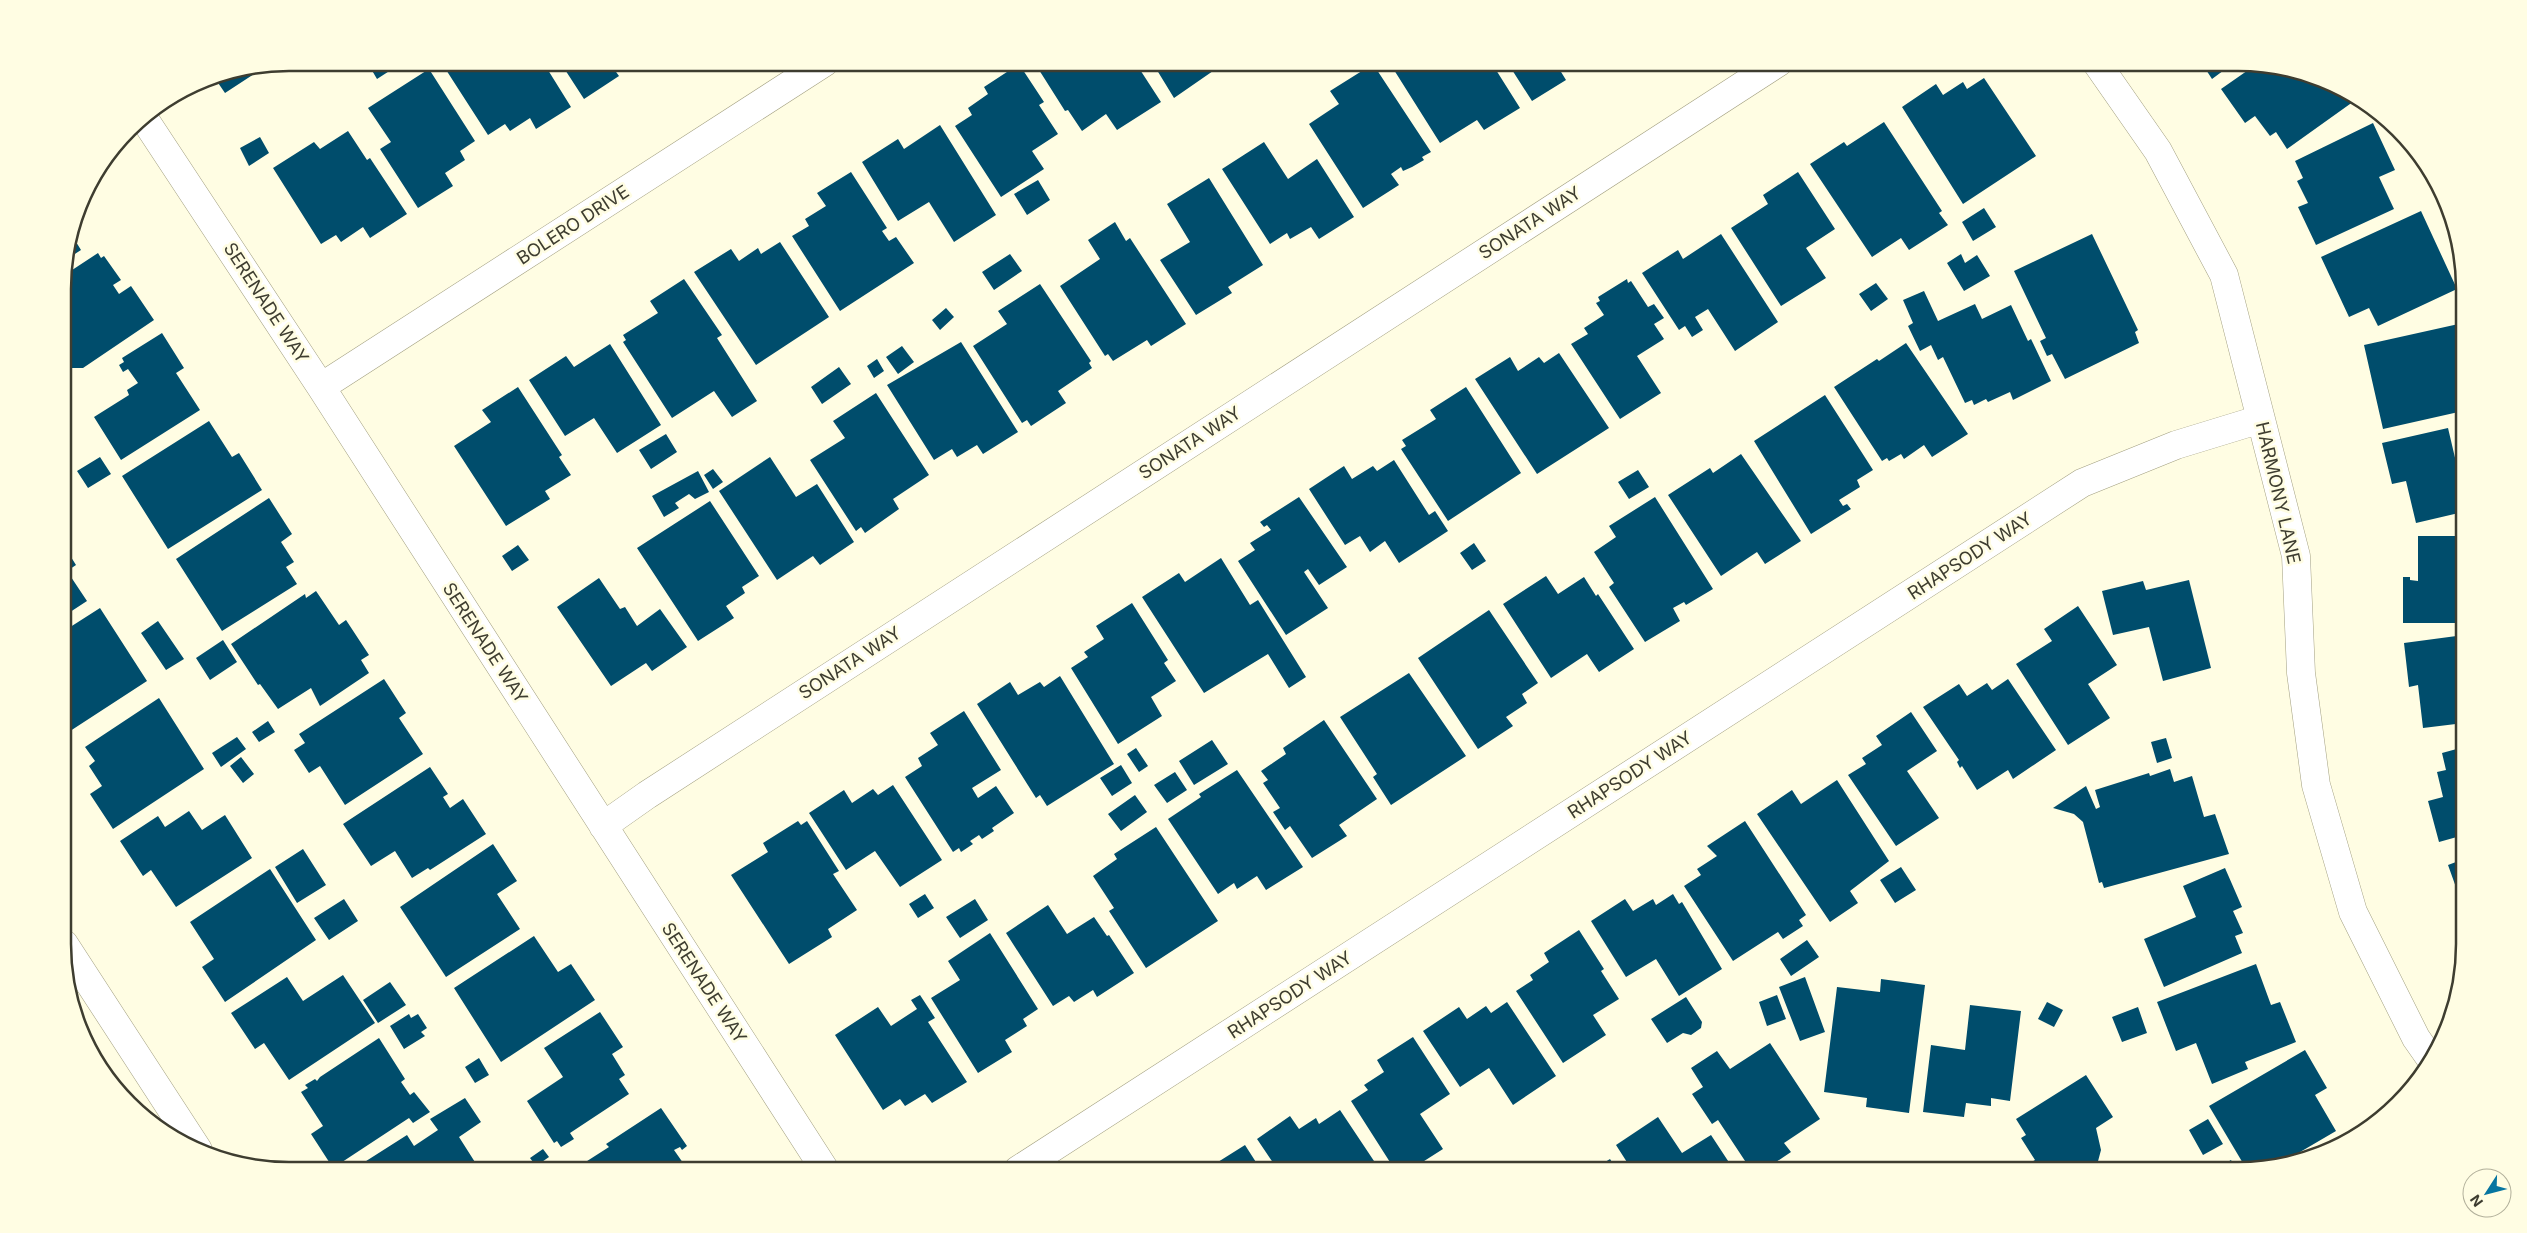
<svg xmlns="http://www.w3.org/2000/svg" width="2527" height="1233" viewBox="0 0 2527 1233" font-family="Inter,sans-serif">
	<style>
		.building { fill: #004d6c }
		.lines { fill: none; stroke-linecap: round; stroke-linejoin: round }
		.minor-casing { stroke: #a3a082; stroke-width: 29 }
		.tertiary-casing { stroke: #a3a082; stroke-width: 29 }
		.minor { stroke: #fff; stroke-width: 28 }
		.tertiary { stroke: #fff; stroke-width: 28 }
		.labels { text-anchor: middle; stroke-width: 5; stroke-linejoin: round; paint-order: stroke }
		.street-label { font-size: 18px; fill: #3e3d30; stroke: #fffde3 }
		.rim { fill: none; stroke: #3e3d30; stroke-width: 2.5 }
	</style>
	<rect width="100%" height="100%" fill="#fffde3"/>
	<path class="building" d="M367 62H390L394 68 377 79Z
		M441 62H543L571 107 536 129 530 118 510 131 505 124 488 135Z
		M560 62H615L611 65 619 76 584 99Z
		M1034 62H1135L1161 102 1117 130 1106 114 1082 131 1068 110 1065 111Z
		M1152 62H1226L1174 98Z
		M1389 62H1491L1520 108 1484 130 1477 120 1440 143Z
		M1507 62H1565L1558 67 1566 80 1532 101Z
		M2201 62H2235L2212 79Z
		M1019 64 1044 102 1039 105 1058 134 1032 151 1044 169 1001 197 955 126 972 115 968 108 988 94 984 87Z
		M1373 64 1431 152 1422 157 1424 160 1412 167 1403 171 1401 167 1391 174 1399 185 1363 208 1309 124 1339 104 1330 91Z
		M2254 66 2325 80 2357 99 2287 149 2276 132 2270 136 2255 116 2245 123 2221 89Z
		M265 67 225 93 214 77Z
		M429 69 475 141 460 151 465 160 445 173 453 186 418 208 380 149 391 142 368 108Z
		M1984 78 2036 156 1963 204 1902 107 1936 84 1943 95 1963 82 1967 89Z
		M1884 122 1942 211 1939 213 1948 225 1909 250 1901 238 1872 257 1810 164 1844 142 1847 146Z
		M2373 123 2395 170 2379 177 2394 209 2316 245 2298 207 2308 203 2297 181 2303 178 2295 161Z
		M940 125 996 215 954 242 929 202 898 221 862 162 898 139 904 149Z
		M348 131 367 160 370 158 407 214 370 238 363 227 341 242 336 235 321 244 273 168 314 142 320 149Z
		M260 137 269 153 249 166 240 148Z
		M1264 142 1288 179 1317 159 1354 217 1319 239 1311 227 1290 239 1287 233 1270 244 1222 169Z
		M851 172 887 228 882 231 889 241 896 237 914 263 840 311 792 236 809 226 805 219 826 206 817 193Z
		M1798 172 1835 229 1806 248 1826 278 1781 306 1731 228 1768 204 1763 195Z
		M1209 178 1263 265 1228 287 1232 293 1196 315 1160 260 1190 242 1167 204Z
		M1038 180 1050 200 1027 215 1014 194Z
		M1984 208 1996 227 1973 241 1962 222Z
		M2421 211 2457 289 2378 326 2369 308 2349 317 2321 257Z
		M1115 222 1126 241 1130 238 1186 324 1151 346 1147 340 1113 361 1108 354 1105 356 1060 286 1100 259 1088 240Z
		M1721 234 1778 322 1735 351 1708 309 1695 317 1703 330 1692 337 1685 326 1679 330 1642 273 1678 250 1683 259Z
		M2092 234 2138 330 2135 332 2139 343 2065 379 2052 354 2047 356 2040 341 2046 338 2014 271Z
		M73 237 81 250 67 259 71 246Z
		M780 242 829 317 756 365 694 272 731 249 739 261 758 248 761 254Z
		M98 253 101 258 104 256 121 280 113 285 119 294 131 286 154 320 83 368H63V276Z
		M1010 254 1022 271 994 290 982 272Z
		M1961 254 1965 263 1977 255 1990 276 1964 291 1947 263Z
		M684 279 722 335 717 338 757 401 732 417 714 391 672 418 623 342 626 340 623 335 658 313 650 301Z
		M1627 279 1628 283 1631 281 1648 307 1654 304 1664 318 1654 324 1664 339 1637 356 1661 393 1620 419 1571 344 1588 334 1584 328 1604 315 1596 303 1600 301 1598 297Z
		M1876 283 1888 299 1871 311 1859 294Z
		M1040 284 1091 361 1089 363 1092 368 1058 391 1066 403 1031 426 1027 420 1022 423 973 346 1007 324 998 311Z
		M1924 291 1938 321 1975 304 1982 319 2011 305 2028 341 2031 339 2051 381 2013 400 2010 392 1988 402 1986 399 1974 405 1972 400 1965 403 1943 357 1938 360 1931 345 1920 351 1908 326 1913 323 1903 300Z
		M946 308 954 317 940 330 932 320Z
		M2463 323V411L2383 429 2364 345Z
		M162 333 184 368 176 373 200 410 121 460 94 417 129 395 127 390 138 383 128 369 123 372 119 365 124 362 122 358Z
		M961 342 1018 432 983 454 977 445 957 457 952 449 934 460 887 385Z
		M1906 343 1968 434 1932 457 1924 445 1904 459 1901 454 1889 461 1887 458 1882 461 1834 387 1877 359 1879 361Z
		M610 344 661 425 617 453 594 418 565 436 529 380 566 356 574 367Z
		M902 346 914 362 898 374 886 357Z
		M1559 353 1609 428 1537 474 1475 379 1510 357 1518 371 1539 357 1544 363Z
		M877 359 884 371 874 378 867 366Z
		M839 367 851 384 822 404 811 387Z
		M518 387 562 455 559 457 571 475 545 491 550 499 506 526 454 446 491 422 482 410Z
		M1466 387 1521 473 1448 521 1401 449 1406 446 1402 440 1436 419 1430 410Z
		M876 393 929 475 893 499 899 509 865 533 861 527 856 531 810 460 845 438 833 421Z
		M1825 395 1873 470 1857 480 1860 487 1839 500 1843 506 1847 504 1851 509 1811 534 1754 441Z
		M209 421 232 457 239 453 262 490 168 549 122 476Z
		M2448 428 2456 462 2463 460V512L2416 523 2406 481 2392 484 2382 443Z
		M666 434 677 452 651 469 639 450Z
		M1741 454 1801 541 1765 564 1757 552 1721 576 1668 495 1710 468 1713 473Z
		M100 457 111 474 88 488 77 471Z
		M770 457 796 497 817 484 854 542 820 565 813 556 777 580 719 491Z
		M1394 460 1429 515 1435 511 1448 531 1399 563 1385 541 1370 552 1360 536 1345 545 1309 489 1344 466 1352 479 1373 466 1377 471Z
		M713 469 723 482 713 489 704 475Z
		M1638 470 1649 487 1629 499 1618 482Z
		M698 471 709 492 695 499 689 494 675 503 679 508 664 517 652 496Z
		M1299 497 1347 567 1319 585 1308 569 1304 572 1328 608 1286 635 1238 561 1255 550 1250 543 1271 530 1267 525 1264 527 1260 522Z
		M1655 497 1713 589 1686 605 1684 602 1673 608 1680 621 1645 642 1609 587 1614 583 1594 552 1616 537 1609 526Z
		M269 498 292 534 281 542 294 562 286 567 297 584 222 631 176 559Z
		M710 501 759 576 742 587 745 593 726 606 734 618 698 641 637 548Z
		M2418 536H2463L2464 623H2403V577H2410V580L2418 581Z
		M1474 543 1486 561 1472 570 1460 553Z
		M518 545 529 560 512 571 502 556Z
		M64 546 76 565 67 571 87 601 64 616Z
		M1221 558 1250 605 1258 600 1306 677 1289 688 1268 654 1204 693 1142 597 1179 573 1185 582Z
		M1546 576 1558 594 1584 577 1596 596 1598 594 1634 649 1599 672 1587 654 1551 678 1503 604Z
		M599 578 620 609 625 607 637 626 660 609 687 647 652 671 646 663 611 686 557 607Z
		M2189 580 2211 668 2163 681 2149 627 2113 635 2102 591 2143 581 2146 590Z
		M316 591 339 625 346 620 369 655 361 660 369 673 320 706 311 688 278 709 260 684 258 685 231 644 305 594 306 598Z
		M1132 603 1168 660 1164 663 1176 681 1151 697 1162 716 1118 744 1071 668 1088 657 1084 652 1104 639 1096 626Z
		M2078 606 2117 665 2088 684 2110 718 2068 745 2016 664 2052 641 2044 629Z
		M100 608 147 681 64 735V631Z
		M1489 610 1538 683 1522 694 1527 703 1506 717 1513 726 1478 749 1418 658Z
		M158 621 184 659 166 670 141 633Z
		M2464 635V723L2423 728 2418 685 2409 687 2404 643Z
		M223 640 237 662 210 680 196 658Z
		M1409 673 1466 756 1391 805 1373 777 1377 774 1340 717Z
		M1060 676 1114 764 1047 806 1040 795 1036 798 977 704 1010 682 1018 695 1040 682 1044 687Z
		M384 679 406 713 399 718 423 754 345 805 320 766 309 773 294 750 305 743 299 734Z
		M2008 679 2056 750 2013 779 2008 770 1977 790 1962 766 1960 768 1957 762 1959 760 1923 707 1959 684 1967 696 1987 683 1992 690Z
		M159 698 204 769 113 829 90 794 102 786 89 766 95 761 85 747Z
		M964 711 1001 770 972 788 978 798 996 786 1014 813 992 828 994 831 982 839 979 835 970 841 973 844 961 852 959 848 953 852 905 777 922 766 918 758 938 745 930 733Z
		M1911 712 1937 751 1907 771 1939 818 1896 846 1848 775 1866 764 1862 758 1882 745 1876 736Z
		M1324 720 1377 799 1339 825 1347 836 1312 858 1290 826 1285 830 1273 812 1280 808 1263 783 1268 780 1261 771 1286 754 1283 748Z
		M268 721 275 732 259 742 252 732Z
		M237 737 246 749 221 767 212 753Z
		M2166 738 2172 758 2157 763 2151 742Z
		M1212 740 1228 764 1194 785 1179 761Z
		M2464 747V835L2439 842 2428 801 2443 797 2437 772 2446 770 2442 753Z
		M1136 748 1148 766 1139 772 1127 754Z
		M241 757 254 774 243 783 230 766Z
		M1121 765 1132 783 1112 796 1100 778Z
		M430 767 448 794 443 797 450 808 463 799 486 834 430 870 428 868 412 878 395 851 371 866 343 824Z
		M2170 769 2174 782 2192 776 2204 817 2215 814 2229 854 2104 888 2102 882 2099 883 2083 822 2074 814 2053 808 2086 786 2096 809 2100 807 2095 790 2149 773 2150 776Z
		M1237 770 1303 867 1266 890 1257 876 1237 889 1234 883 1218 894 1168 819 1201 797 1199 794Z
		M1175 772 1187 790 1167 803 1154 785Z
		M1837 780 1889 861 1850 891 1858 903 1830 922 1757 814 1792 790 1801 804Z
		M893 785 942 860 900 887 875 851 846 870 809 813 844 790 852 803 873 789 878 795Z
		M1135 795 1147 812 1121 831 1108 814Z
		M189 811 202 830 225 815 252 858 176 907 151 870 143 876 120 841 158 816 165 827Z
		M798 821 801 825 807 821 839 871 833 874 857 910 828 929 832 937 789 964 731 875 768 852 763 843Z
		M1745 821 1806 915 1799 920 1803 926 1783 939 1778 932 1733 961 1684 886 1701 875 1697 869 1717 856 1707 846Z
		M1156 827 1218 921 1146 968 1109 911 1114 908 1093 876 1117 859 1114 854Z
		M493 844 517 881 497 894 520 929 446 977 400 907Z
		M303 849 326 885 297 903 275 867Z
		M2464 859V903L2462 904 2448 865Z
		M1901 867 1916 890 1895 903 1880 880Z
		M2225 868 2242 907 2233 911 2243 933 2235 936 2242 953 2164 987 2144 939 2196 917 2183 886Z
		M270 869 316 940 225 1002 202 967 214 959 190 922Z
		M925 894 934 908 918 918 909 904Z
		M1673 894 1679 904 1682 902 1722 969 1679 996 1656 959 1626 977 1591 921 1625 899 1633 911 1653 899 1656 905Z
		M344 899 358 921 329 940 314 918Z
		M975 899 988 920 960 938 946 917Z
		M1048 905 1067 934 1094 917 1107 936 1109 935 1134 973 1097 997 1093 990 1074 1002 1069 996 1053 1006 1006 933Z
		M1579 930 1604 969 1601 971 1619 999 1593 1015 1606 1035 1563 1063 1516 991 1533 980 1530 975 1549 962 1544 953Z
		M990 933 1038 1009 1023 1019 1027 1026 1005 1040 1012 1052 978 1073 931 998 960 980 948 961Z
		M534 936 558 972 571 964 595 1000 501 1062 454 988Z
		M1807 940 1819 957 1791 976 1780 959Z
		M2256 964 2271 1005 2280 1002 2296 1042 2245 1062 2248 1069 2212 1084 2196 1043 2176 1051 2157 1002Z
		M343 975 375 1023 289 1080 264 1043 255 1049 231 1013 287 977 303 1001Z
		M1805 977 1825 1032 1800 1041 1779 987Z
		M1881 979 1925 985 1909 1113 1866 1107 1867 1098 1824 1092 1837 987 1880 992Z
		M390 982 406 1005 378 1023 363 1000Z
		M920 995 935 1018 928 1022 967 1082 932 1103 925 1094 905 1106 900 1099 883 1110 835 1035 878 1007 891 1026 917 1009 911 1000Z
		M1777 995 1786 1019 1767 1026 1759 1002Z
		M1686 997 1702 1022 1701 1028 1691 1035 1683 1033 1667 1043 1651 1019Z
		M1507 1002 1556 1076 1513 1105 1489 1068 1460 1087 1423 1031 1459 1007 1467 1019 1486 1006 1491 1013Z
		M2047 1002 2063 1010 2054 1027 2038 1019Z
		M1970 1005 2021 1011 2010 1101 1991 1098V1106L1966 1103 1964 1117 1923 1112 1931 1045 1965 1050Z
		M2138 1007 2147 1033 2122 1042 2112 1017Z
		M600 1012 623 1047 612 1054 625 1075 619 1079 629 1094 570 1133 574 1139 561 1147 557 1141 554 1143 527 1101 563 1077 544 1048Z
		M409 1014 411 1018 418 1014 427 1028 421 1032 425 1036 404 1049 390 1026Z
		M1413 1037 1450 1094 1420 1114 1443 1149 1410 1170H1395L1351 1101 1368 1090 1364 1085 1384 1072 1377 1060Z
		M379 1038 405 1079 401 1082 410 1095 414 1092 430 1112 413 1123 409 1118 333 1168 311 1134 323 1126 301 1092 308 1088 305 1085 315 1079 317 1081 320 1077Z
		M1770 1043 1820 1119 1784 1143 1791 1152 1764 1170H1751L1718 1120 1712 1124 1692 1094 1703 1087 1691 1068 1717 1051 1730 1069Z
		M2305 1050 2327 1088 2315 1095 2336 1131 2278 1165 2247 1170 2209 1106Z
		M479 1058 489 1075 475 1083 465 1067Z
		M2086 1075 2113 1117 2096 1128 2101 1150 2097 1165 2093 1170H2028L2025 1166 2035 1160 2021 1138 2026 1135 2016 1119Z
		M465 1098 481 1122 459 1137 480 1170H352L407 1135 414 1146 438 1130 430 1119Z
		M661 1108 687 1146 682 1150 680 1147 674 1150 688 1170H588L584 1163 609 1147 606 1144Z
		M1340 1110 1380 1170H1278L1257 1139 1290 1116 1299 1129 1316 1118 1319 1124Z
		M1658 1117 1682 1153 1711 1135 1734 1170H1632L1616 1145Z
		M2208 1119 2223 1144 2203 1155 2189 1130Z
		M1245 1145 1261 1170H1212L1210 1167Z
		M543 1149 549 1157 536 1166 530 1158Z
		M1610 1159 1617 1170H1592Z
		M2231 1160 2236 1170H2214Z
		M2135 1163 2139 1170H2123Z"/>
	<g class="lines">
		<defs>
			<path id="minor" d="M2096 62 2158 151 2224 275 2296 556 2301 673 2316 785 2353 912 2416 1038 2430 1058
				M143 117 321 387 825 1170
				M321 387 825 62
				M603 826 647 795 1779 62
				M1018 1170 2082 483 2176 445 2261 419"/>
			<path id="tertiary" d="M64 944 198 1150"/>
		</defs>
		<use href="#minor" class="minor-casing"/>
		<use href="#tertiary" class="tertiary-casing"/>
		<use href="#minor" class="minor"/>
		<use href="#tertiary" class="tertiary"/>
	</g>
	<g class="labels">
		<g class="street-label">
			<text transform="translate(1530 223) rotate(-33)" y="6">SONATA WAY</text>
			<text transform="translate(573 225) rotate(-33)" y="6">BOLERO DRIVE</text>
			<text transform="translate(266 303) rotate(57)" y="6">SERENADE WAY</text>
			<text transform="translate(1190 443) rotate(-33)" y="6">SONATA WAY</text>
			<text transform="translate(2278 493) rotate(77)" y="6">HARMONY LANE</text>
			<text transform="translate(1970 556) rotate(-33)" y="6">RHAPSODY WAY</text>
			<text transform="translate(485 643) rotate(57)" y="6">SERENADE WAY</text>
			<text transform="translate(850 663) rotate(-33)" y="6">SONATA WAY</text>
			<text transform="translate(1630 775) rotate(-33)" y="6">RHAPSODY WAY</text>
			<text transform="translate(704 983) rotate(57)" y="6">SERENADE WAY</text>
			<text transform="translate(1290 995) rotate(-33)" y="6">RHAPSODY WAY</text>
		</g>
	</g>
	<path d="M0 0H2527V1233H0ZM289 71H2238A218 218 0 0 1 2456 289V944A218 218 0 0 1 2238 1162H289A218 218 0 0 1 71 944V289A218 218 0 0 1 289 71Z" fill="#fffde3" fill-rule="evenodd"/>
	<path class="rim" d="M289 71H2238A218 218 0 0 1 2456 289V944A218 218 0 0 1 2238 1162H289A218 218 0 0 1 71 944V289A218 218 0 0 1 289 71Z"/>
	<g transform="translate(2487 1193) rotate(234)"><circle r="24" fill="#fffde3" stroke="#b2b09b"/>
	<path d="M0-4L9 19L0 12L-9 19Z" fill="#0675a0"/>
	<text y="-8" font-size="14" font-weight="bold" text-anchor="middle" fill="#3e3d30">N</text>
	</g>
</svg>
